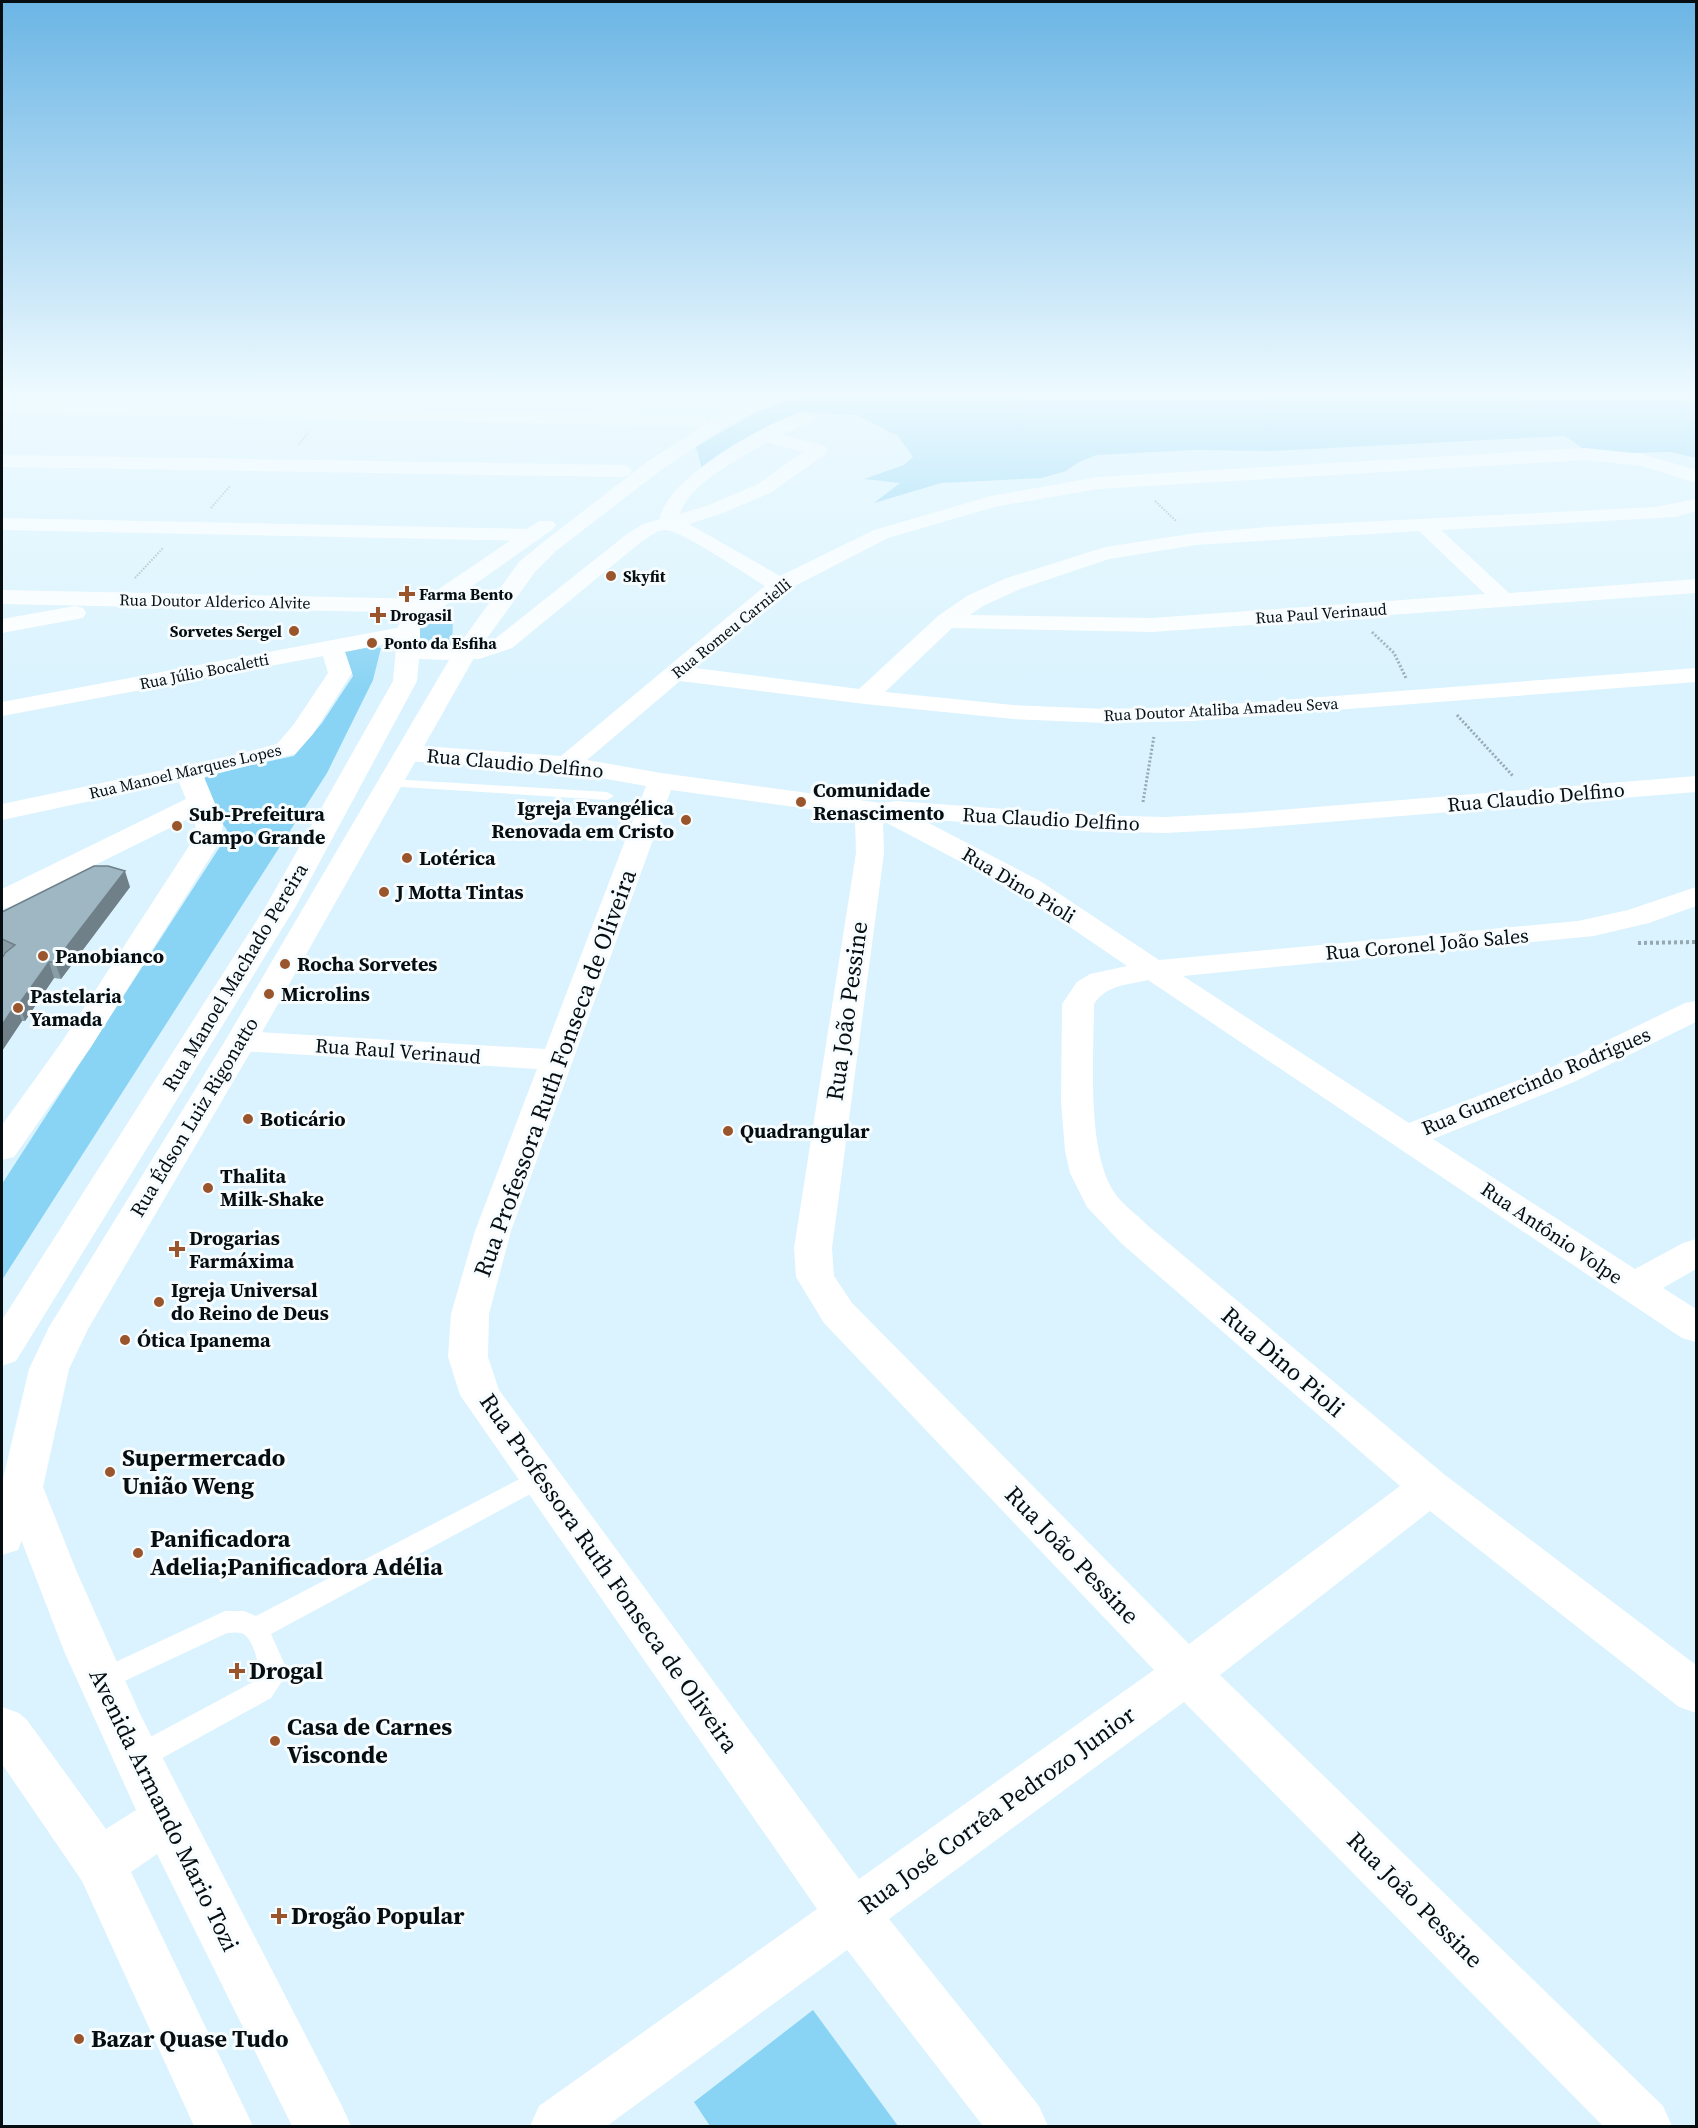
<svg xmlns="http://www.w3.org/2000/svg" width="1698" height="2128" viewBox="0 0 1698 2128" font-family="'Source Serif 4',serif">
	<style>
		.green { fill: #89d3f4 }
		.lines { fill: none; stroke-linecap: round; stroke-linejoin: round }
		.path-far2 { stroke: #96a9b2; stroke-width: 2; stroke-dasharray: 1.5 1.5; stroke-linecap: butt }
		.path-far1 { stroke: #96a9b2; stroke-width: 3; stroke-dasharray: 2 2; stroke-linecap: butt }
		.path { stroke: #96a9b2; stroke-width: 4; stroke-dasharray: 3 3; stroke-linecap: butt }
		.lane { fill: #fff; fill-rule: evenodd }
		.street { fill: #fff; fill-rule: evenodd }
		.secondary { fill: #fff; fill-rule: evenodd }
		.primary { fill: #fff; fill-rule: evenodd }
		.wall { fill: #899da7 }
		.shaded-wall { fill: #6f8088 }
		.building { fill: #9fb7c2; stroke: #6f8088; stroke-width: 1.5 }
		.poi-dot { fill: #9b552c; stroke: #f7fcff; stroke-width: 2 }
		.labels { text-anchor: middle; stroke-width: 6; stroke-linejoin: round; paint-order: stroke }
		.far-poi-label { font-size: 16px; font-weight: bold; fill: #060e12; stroke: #f7fcff; text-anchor: start }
		.far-street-label { font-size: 16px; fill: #060e12; stroke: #f7fcff }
		.street-label { font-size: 20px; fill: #060e12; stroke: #f7fcff }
		.poi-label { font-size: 20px; font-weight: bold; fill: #060e12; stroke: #f7fcff; text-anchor: start }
		.near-street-label { font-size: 24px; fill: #060e12; stroke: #f7fcff }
		.near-poi-label { font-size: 24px; font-weight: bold; fill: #060e12; stroke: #f7fcff; text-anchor: start }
	</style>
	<rect width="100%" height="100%" fill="#daf3fe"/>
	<path class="green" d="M802 394H1696V458L1671 452 1623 453 1586 451 1565 436 1273 451 1192 450 1097 455 1079 462 1066 471 1042 478 941 483 874 503 900 483 864 479 904 465 913 457 898 436 857 415 799 412 702 469 696 447 751 415Z
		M429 612H443L453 618 452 644C442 649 428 648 420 642L418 623Z
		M366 645 381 648 373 680 327 773 2 1280V1184L223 842 227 830 212 809 204 778 223 771 294 756 322 723 353 676 344 649Z
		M813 2010 898 2126H710L694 2102Z"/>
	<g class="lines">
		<path class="path-far2" d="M299 444 309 432
			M1155 501 1176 521
			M211 508 230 486
			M135 578 163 548"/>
		<path class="path-far1" d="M1372 632 1394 653 1406 678
			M1457 715 1513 776
			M1143 802 1154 736"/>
		<path class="path" d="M1638 943 1696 942"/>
		<path class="lane" d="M391 779 607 792 614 796 607 800 386 786 384 783 386 780Z
			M539 1469 547 1471 551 1478 547 1485 271 1634 284 1663V1678L271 1698 146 1767 137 1770 128 1767 124 1758 128 1749 253 1682C262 1670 256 1647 246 1636 242 1631 233 1633 227 1633L101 1692 92 1689 88 1681 92 1673 225 1611H244L256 1616Z"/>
		<path class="street" d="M2 402 698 416 704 417 707 421 704 425 698 426 2 412Z
			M804 412 810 413 813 417 810 421 782 435 825 446 827 450 825 454 772 492 723 513 689 524 780 576 874 530 991 496 1098 477 1585 448 1642 454 1696 470V483L1642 466 1585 460 1098 489 994 507 888 538 787 590 695 668 859 689 938 616 967 596 1004 579 1105 547 1196 533 1282 526 1655 507 1696 499V511L1675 517 1441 530 1509 593 1696 579V593L1152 632 952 628 885 692 1013 705 1105 709 1192 707 1696 668V682L1192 721 1105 723 1013 719 865 704 680 681 587 760 661 773 881 803 897 801 1087 815 1165 817 1241 813 1696 776V792L1241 829 1165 833 1087 831 921 819 1040 881 1159 960 1578 921 1628 910 1696 887V906L1649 923 1594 936 1183 976 1409 1123 1550 1068 1685 1003 1696 1001V1022L1574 1082 1433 1139 1635 1269 1683 1243 1696 1239V1269L1663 1288 1696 1309V1342L1682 1338 1148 980C1127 985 1106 985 1094 1004 1094 1054 1086 1150 1114 1192 1122 1205 1137 1214 1147 1225L1445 1475 1696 1665V1713L1679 1707 1430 1511 1220 1675 1663 2106 1672 2126H1603L1184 1702 889 1919 1039 2106 1048 2126H983L847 1950 607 2126H530L539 2106 817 1909 460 1395 448 1357 451 1314 475 1231 537 1069 241 1051 230 1048 225 1041 230 1034 241 1031 545 1049 646 786 567 772 408 761 399 758 395 753 399 748 408 745 561 756 765 586C747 575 684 532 666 530 658 529 648 538 641 542L512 648 479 659 459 658 455 653 459 648 496 638 627 534 643 524 660 519C665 479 767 421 804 412ZM767 442 803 452 758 484 709 505 680 514C687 485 743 456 767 442ZM1419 531 1485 594 1152 618 970 615 983 606 1020 589 1109 559 1196 545ZM671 790 859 816 855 822 856 853 794 1248 796 1277 824 1323 1154 1670 859 1879 499 1390 488 1357 489 1314 511 1231ZM885 822 1020 893 1127 966 1090 974 1077 982 1062 1004 1061 1101 1065 1151 1070 1173 1087 1207 1121 1243 1400 1486 1189 1644 852 1303 834 1276 832 1248 884 853 883 824Z
			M2 455 622 465 629 467 632 471 629 475 622 477 2 467Z
			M2 518 533 529 540 531 543 535 540 539 533 541 2 530Z
			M2 590 429 599 437 601 440 606 437 611 429 613 2 604Z
			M75 606 83 608 86 613 83 618 2 633V619Z
			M407 626 415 628 418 633 415 638 345 652 352 673 313 734 295 754 204 777 223 823 221 840 91 1047 14 1157 2 1160V1125L61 1043 193 840 196 831 194 816 12 906 2 909V889L186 799 179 782 2 820V804L235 755 277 744 294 724 328 673 323 656 2 716V702Z"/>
		<path class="secondary" d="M22 1470 37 1475 43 1487 76 1570 141 1716 342 2106 351 2126H292L157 1854 131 1872 253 2126H194L82 1881 2 1764V1707L19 1713 27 1720 106 1829 136 1810 64 1651 2 1490 7 1475Z"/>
		<path class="primary" d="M768 394H791L788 398 729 424 661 470 556 551 535 572 479 649 257 1041 88 1329 69 1369 43 1487 18 1550 2 1555V1483L29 1369 49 1327 225 1041 449 660 419 659 417 681 296 906 16 1361 2 1366V1320L266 906 393 681 398 626 421 601 539 521H553L556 525 553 529 437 611 420 628V641L424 646H458L519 562 542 543 647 462 717 416Z"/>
	</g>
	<path class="wall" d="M130 887 61 979 54 978 25 1021H22L2 1051V958L4 954 2 953V912Z"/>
	<path class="shaded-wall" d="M125 871 130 887 61 979 55 962Z
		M49 962 54 978 25 1021 19 1004Z
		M16 1004 22 1021 2 1051V1025Z"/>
	<path class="building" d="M94 866H108L125 871 55 962H49L19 1004H16L2 1025V958L5 953 15 945 2 939V912Z"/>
	<linearGradient id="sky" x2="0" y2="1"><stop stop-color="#6bb5e5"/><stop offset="0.57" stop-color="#eefaff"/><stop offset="1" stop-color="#eefaff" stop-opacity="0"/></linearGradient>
	<rect width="1698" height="692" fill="url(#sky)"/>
	<g class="poi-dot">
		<circle cx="611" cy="576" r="6"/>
		<path d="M404 585h6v6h6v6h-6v6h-6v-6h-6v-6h6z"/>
		<path d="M375 606h6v6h6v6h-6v6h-6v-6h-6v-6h6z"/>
		<circle cx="294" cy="631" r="6"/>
		<circle cx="372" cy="643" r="6"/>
		<circle cx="801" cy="802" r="6"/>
		<circle cx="686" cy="820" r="6"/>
		<circle cx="177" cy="826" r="6"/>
		<circle cx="407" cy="858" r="6"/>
		<circle cx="384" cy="892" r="6"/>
		<circle cx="43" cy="956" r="6"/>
		<circle cx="285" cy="964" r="6"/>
		<circle cx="269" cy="994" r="6"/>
		<circle cx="18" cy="1008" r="6"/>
		<circle cx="248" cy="1119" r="6"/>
		<circle cx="728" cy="1131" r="6"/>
		<circle cx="208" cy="1188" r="6"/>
		<path d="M174 1240h6v6h6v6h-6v6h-6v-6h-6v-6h6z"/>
		<circle cx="159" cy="1302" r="6"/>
		<circle cx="125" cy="1340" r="6"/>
		<circle cx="110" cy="1472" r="6"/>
		<circle cx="138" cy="1553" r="6"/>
		<path d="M234 1662h6v6h6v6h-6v6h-6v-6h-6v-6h6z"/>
		<circle cx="275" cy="1741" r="6"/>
		<path d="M276 1907h6v6h6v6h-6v6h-6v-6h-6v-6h6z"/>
		<circle cx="79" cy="2039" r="6"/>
	</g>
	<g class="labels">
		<g class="far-poi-label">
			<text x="623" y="582">Skyfit</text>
			<text x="419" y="600">Farma Bento</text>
			<text x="390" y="621">Drogasil</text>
			<text x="282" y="637" text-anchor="end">Sorvetes Sergel</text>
			<text x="384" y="649">Ponto da Esfiha</text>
		</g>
		<g class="far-street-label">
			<text transform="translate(215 601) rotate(1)" y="6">Rua Doutor Alderico Alvite</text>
			<text transform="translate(1321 613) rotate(-4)" y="6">Rua Paul Verinaud</text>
			<text transform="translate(731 628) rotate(-39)" y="6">Rua Romeu Carnielli</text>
			<text transform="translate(204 671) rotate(-11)" y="6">Rua Júlio Bocaletti</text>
			<text transform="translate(1221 709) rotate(-3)" y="6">Rua Doutor Ataliba Amadeu Seva</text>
			<text transform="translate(185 771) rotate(-13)" y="6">Rua Manoel Marques Lopes</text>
		</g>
		<g class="street-label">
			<text transform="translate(515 763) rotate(5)" y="7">Rua Claudio Delfino</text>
			<text transform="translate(1536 797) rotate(-5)" y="7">Rua Claudio Delfino</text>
			<text transform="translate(1051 819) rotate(3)" y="7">Rua Claudio Delfino</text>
			<text transform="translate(1019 885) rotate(31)" y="7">Rua Dino Pioli</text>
			<text transform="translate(1427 944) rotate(-5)" y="7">Rua Coronel João Sales</text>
			<text transform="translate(235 977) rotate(-59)" y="7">Rua Manoel Machado Pereira</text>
			<text transform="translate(398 1051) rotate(4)" y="7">Rua Raul Verinaud</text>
			<text transform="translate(1536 1081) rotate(-23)" y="7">Rua Gumercindo Rodrigues</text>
			<text transform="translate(194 1117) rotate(-59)" y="7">Rua Édson Luiz Rigonatto</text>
			<text transform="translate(1552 1233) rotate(34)" y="7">Rua Antônio Volpe</text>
		</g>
		<g class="poi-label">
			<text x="813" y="797">Comunidade<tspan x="813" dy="23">Renascimento</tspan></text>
			<text x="674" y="815" text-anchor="end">Igreja Evangélica<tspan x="674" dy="23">Renovada em Cristo</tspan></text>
			<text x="189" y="821">Sub-Prefeitura<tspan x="189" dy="23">Campo Grande</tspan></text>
			<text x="419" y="865">Lotérica</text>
			<text x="396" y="899">J Motta Tintas</text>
			<text x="55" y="963">Panobianco</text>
			<text x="297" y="971">Rocha Sorvetes</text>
			<text x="281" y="1001">Microlins</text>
			<text x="30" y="1003">Pastelaria<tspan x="30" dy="23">Yamada</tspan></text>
			<text x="260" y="1126">Boticário</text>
			<text x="740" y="1138">Quadrangular</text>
			<text x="220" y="1183">Thalita<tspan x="220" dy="23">Milk-Shake</tspan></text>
			<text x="189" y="1245">Drogarias<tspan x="189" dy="23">Farmáxima</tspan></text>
			<text x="171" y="1297">Igreja Universal<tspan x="171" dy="23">do Reino de Deus</tspan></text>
			<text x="137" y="1347">Ótica Ipanema</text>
		</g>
		<g class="near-street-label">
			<text transform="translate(847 1011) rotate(-82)" y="8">Rua João Pessine</text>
			<text transform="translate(555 1073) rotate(-70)" y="8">Rua Professora Ruth Fonseca de Oliveira</text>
			<text transform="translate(1283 1362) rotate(41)" y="8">Rua Dino Pioli</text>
			<text transform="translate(1072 1555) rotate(46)" y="8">Rua João Pessine</text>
			<text transform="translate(609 1573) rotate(55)" y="8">Rua Professora Ruth Fonseca de Oliveira</text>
			<text transform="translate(164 1810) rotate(64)" y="8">Avenida Armando Mario Tozi</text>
			<text transform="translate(997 1810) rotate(-36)" y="8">Rua José Corrêa Pedrozo Junior</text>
			<text transform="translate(1415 1900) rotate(45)" y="8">Rua João Pessine</text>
		</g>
		<g class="near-poi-label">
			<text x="122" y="1466">Supermercado<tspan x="122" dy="28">União Weng</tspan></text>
			<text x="150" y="1547">Panificadora<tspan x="150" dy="28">Adelia;Panificadora Adélia</tspan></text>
			<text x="249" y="1679">Drogal</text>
			<text x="287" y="1735">Casa de Carnes<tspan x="287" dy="28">Visconde</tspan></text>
			<text x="291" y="1924">Drogão Popular</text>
			<text x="91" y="2047">Bazar Quase Tudo</text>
		</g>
	</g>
	<rect width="1698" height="2128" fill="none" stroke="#060e12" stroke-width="6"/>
</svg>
